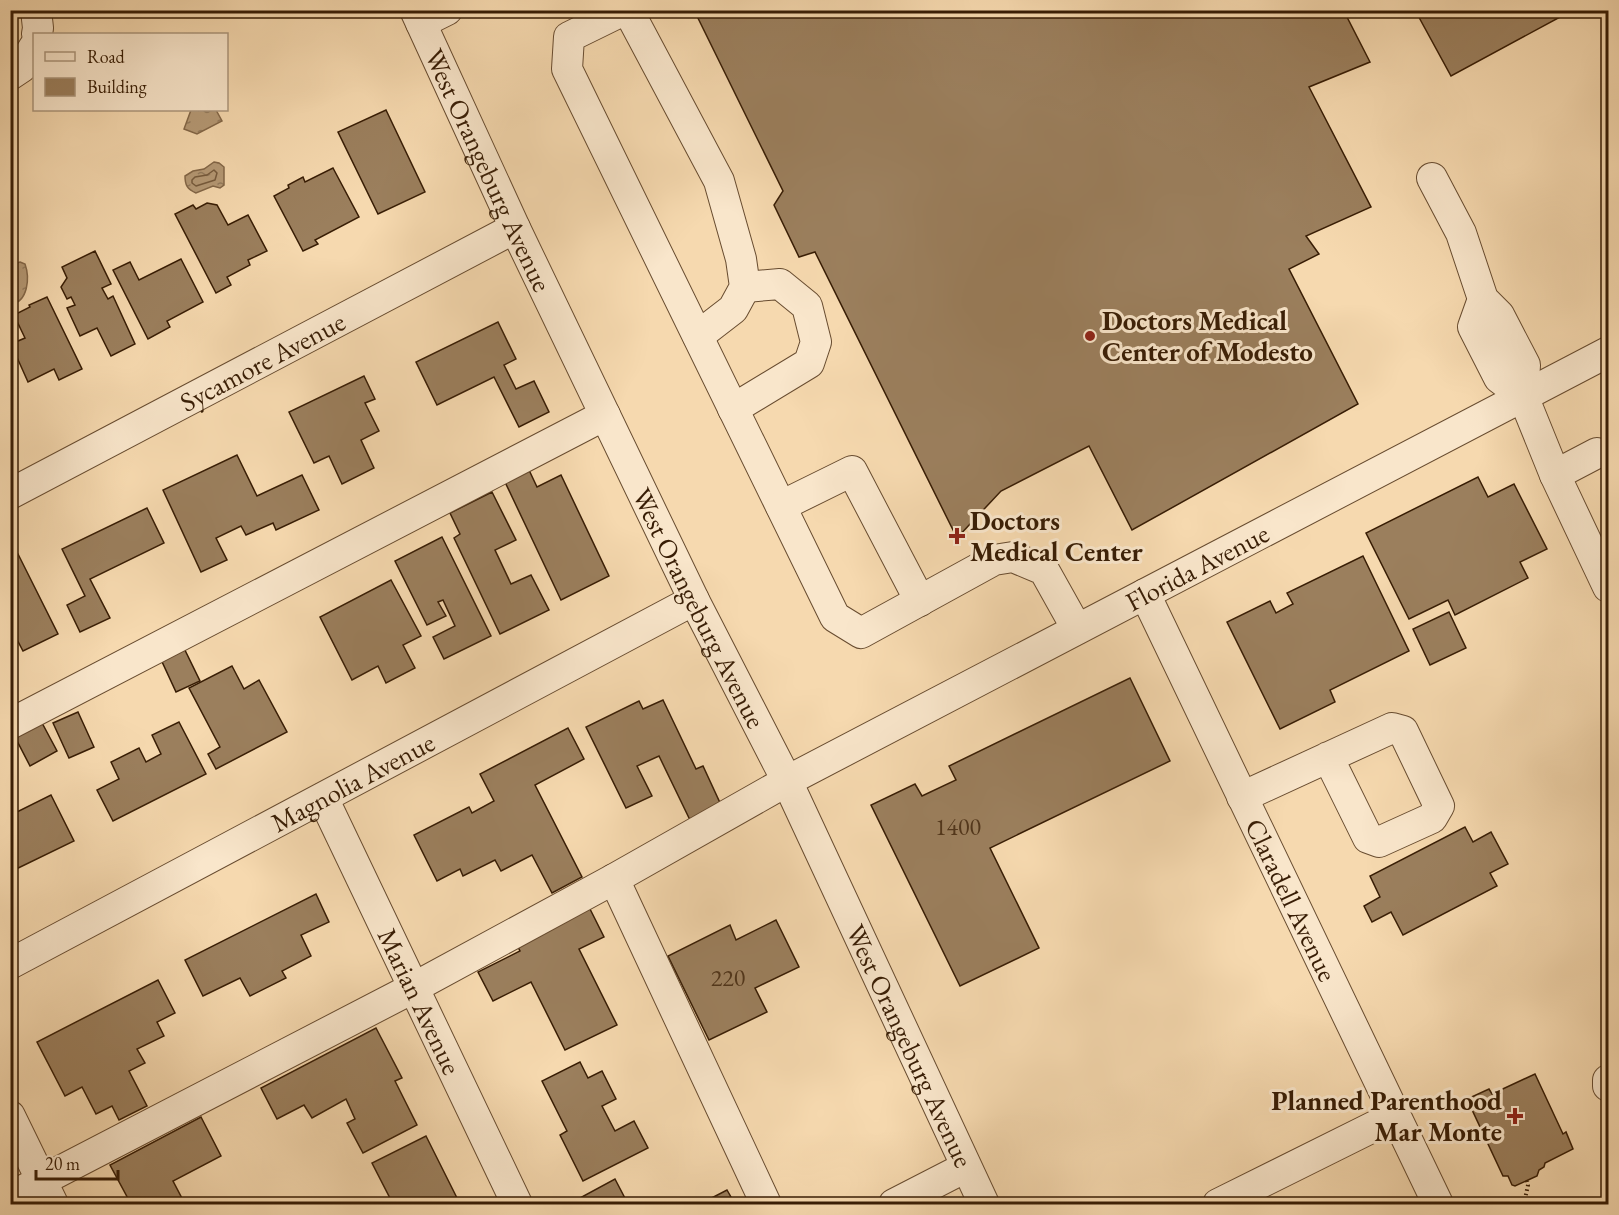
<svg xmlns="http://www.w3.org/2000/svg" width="1619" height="1215" viewBox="0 0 1619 1215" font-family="'EB Garamond',serif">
	<defs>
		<pattern id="water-ripples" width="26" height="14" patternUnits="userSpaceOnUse" patternTransform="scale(1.5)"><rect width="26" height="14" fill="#b59975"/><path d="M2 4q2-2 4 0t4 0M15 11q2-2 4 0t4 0" fill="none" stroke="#947c5e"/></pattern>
	</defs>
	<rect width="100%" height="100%" fill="#f6d9af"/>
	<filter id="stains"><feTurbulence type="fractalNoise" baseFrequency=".00333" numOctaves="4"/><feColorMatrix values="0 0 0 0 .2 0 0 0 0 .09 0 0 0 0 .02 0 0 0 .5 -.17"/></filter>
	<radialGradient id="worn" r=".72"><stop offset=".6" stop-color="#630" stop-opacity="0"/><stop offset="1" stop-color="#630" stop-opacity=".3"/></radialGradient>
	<g fill="url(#water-ripples)" stroke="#836748" stroke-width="1.5">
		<path d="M191,110H204L205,111L216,110L222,121L197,134L184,129Z"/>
		<path d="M214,162L219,163L224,167V185L220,188L213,186L196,193C187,189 185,185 185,176L193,171L204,169Z"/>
		<path d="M20,262L25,264C30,278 28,302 11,304V267L14,264Z"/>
	</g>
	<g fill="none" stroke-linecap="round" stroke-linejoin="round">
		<path stroke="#765b3d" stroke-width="1.5" d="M214,170L217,173L215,180L196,186L192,183V180L195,177L207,175Z"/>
	</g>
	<g fill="#9b7f5d" stroke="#381d05" stroke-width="1.5">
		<path d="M694,10H1361L1347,17L1370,62L1309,87L1371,207L1306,236L1319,254L1289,269L1358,404L1132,530L1089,446L1001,491L957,538L815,252L799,257L774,205L783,191Z"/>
		<path d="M1415,10H1573L1451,76Z"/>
		<path d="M386,110L425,192L378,214L338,132Z"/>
		<path d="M333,168L359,217L315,240L318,244L303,251L274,196L289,188L288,185L303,177L305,182Z"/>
		<path d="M207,203L217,205L228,225L248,215L267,251L248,260L250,265L227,277L231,285L216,293L175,214L193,205L196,209Z"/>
		<path d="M95,251L111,284L102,288L108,299L113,296L135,344L111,356L97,328L80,336L67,308L75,305L71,297L67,299L61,287L67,278L62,267Z"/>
		<path d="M181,259L203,302L167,321L170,327L148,339L113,270L130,262L139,280Z"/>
		<path d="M47,297L82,369L59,380L54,369L28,382L11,344L25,338L14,315L30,307L29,305Z"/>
		<path d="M498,322L516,359L504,365L516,389L534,381L549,412L519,427L494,377L437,405L416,362Z"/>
		<path d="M364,376L375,399L365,403L379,431L361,440L374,468L342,484L329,456L314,463L289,412Z"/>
		<path d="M237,455L257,496L302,475L319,510L276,530L273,523L246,535L241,526L216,538L227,560L201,572L163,490Z"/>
		<path d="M529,470L537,487L561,475L609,576L561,600L505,482Z"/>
		<path d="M1478,477L1488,497L1514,484L1547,549L1520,562L1528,578L1455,615L1448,600L1409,619L1366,533Z"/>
		<path d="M492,492L516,540L495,550L511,584L531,575L549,610L500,634L454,538L460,534L450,513Z"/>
		<path d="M147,508L164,543L90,579L110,618L80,632L67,605L85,596L62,549Z"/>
		<path d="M442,537L491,636L444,659L433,637L455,626L443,600L438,602L446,616L427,625L395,561Z"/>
		<path d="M18,554L58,634L23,651L13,632L10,633V558Z"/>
		<path d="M1363,556L1409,651L1330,690L1335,702L1280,729L1227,622L1270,601L1276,613L1293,604L1287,593Z"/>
		<path d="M391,580L421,636L403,645L415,668L386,683L378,666L352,680L320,617Z"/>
		<path d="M1449,612L1466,648L1430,665L1413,629Z"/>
		<path d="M181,642L200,681L176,692L158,653Z"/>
		<path d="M232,666L244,689L259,680L287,732L216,769L208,754L220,747L189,688Z"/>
		<path d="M1130,678L1170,761L990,848L1039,948L960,986L871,805L915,784L922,796L956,780L949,766Z"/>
		<path d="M663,700L696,769L703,766L721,805L690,820L659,756L637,766L652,796L626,808L586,727L639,701L643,709Z"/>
		<path d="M78,712L94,747L69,758L53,723Z"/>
		<path d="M41,721L57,751L30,766L14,735Z"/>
		<path d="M179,722L206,774L113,821L97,790L119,779L111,762L139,748L146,762L161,754L152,735Z"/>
		<path d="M568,728L584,759L535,785L582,877L552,893L532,855L501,871L495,860L463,876L460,869L437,881L414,835L469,807L472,813L494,801L480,774Z"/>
		<path d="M51,795L74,841L10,872V803L15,813Z"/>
		<path d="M1465,827L1473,842L1491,832L1508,864L1490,873L1497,886L1403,935L1391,912L1372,922L1364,906L1380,897L1370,876Z"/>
		<path d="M316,894L329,922L301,935L311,956L282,971L286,978L250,996L240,978L203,996L185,960Z"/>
		<path d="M589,907L604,937L579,949L617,1025L565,1050L531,982L493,1001L478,972L520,951L516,943Z"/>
		<path d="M776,920L799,967L755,988L767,1012L709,1040L668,956L730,925L736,940Z"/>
		<path d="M158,980L175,1013L157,1022L164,1036L137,1049L145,1063L129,1071L147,1106L119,1120L112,1106L96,1114L82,1087L65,1096L37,1042Z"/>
		<path d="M376,1028L402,1078L395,1081L417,1125L363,1153L347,1123L355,1119L346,1099L312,1118L304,1105L277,1119L261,1088Z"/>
		<path d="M580,1062L588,1078L602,1071L616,1099L602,1106L615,1131L634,1121L648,1148L583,1181L560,1135L567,1131L542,1081Z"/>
		<path d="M1535,1074L1563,1134L1566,1132L1573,1149L1545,1163L1544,1167L1539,1170L1537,1176L1515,1186L1512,1185L1508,1176H1503L1467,1099L1489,1089L1492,1094Z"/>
		<path d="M201,1117L221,1156L173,1181L185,1204H131L110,1165Z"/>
		<path d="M426,1136L460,1204H393L372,1163Z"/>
		<path d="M615,1179L628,1204H581L578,1199Z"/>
		<path d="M727,1190L735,1204H700Z"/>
	</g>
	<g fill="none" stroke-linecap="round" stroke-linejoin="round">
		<defs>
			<g id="minor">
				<path d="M36,10L38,28L37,34"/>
				<path id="s1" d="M415,10L515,228L694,600L787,781L984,1204"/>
				<path d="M624,10L569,37L567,69L835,617L861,633L994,560L1013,557L1044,570L1077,629"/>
				<path d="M628,10L719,181L741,259L745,287L733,309L698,336"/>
				<path d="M421,23L447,10"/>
				<path d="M10,75L22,67L34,47"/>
				<path d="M1432,178L1461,233L1483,299L1499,315L1525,365L1523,396L1555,475L1608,587"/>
				<path d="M1483,299L1473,327L1499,378L1523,396"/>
				<path d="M733,409L809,363L816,342L807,306L780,284L745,287"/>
				<path d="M1555,475L1597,453"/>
				<path id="s2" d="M10,494L515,228"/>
				<path d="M781,506L852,471L920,601"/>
				<path id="s3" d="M1145,594L1438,1204"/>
				<path d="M10,724L605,415"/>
				<path d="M1242,797L1392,728L1403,731L1439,806L1432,818L1379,842L1368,838L1328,757"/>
				<path id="s4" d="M323,798L517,1204"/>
				<path d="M614,879L766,1204"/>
				<path id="s5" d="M10,964L694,600"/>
				<path d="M1608,1080V1086"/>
				<path d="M10,1116L53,1204"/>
				<path id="s6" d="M10,1197L413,988L614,879L787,781L1608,352"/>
				<path d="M894,1204L966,1167"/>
				<path d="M1218,1204L1395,1116"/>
			</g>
		</defs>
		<use href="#minor" stroke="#684c30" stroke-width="32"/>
		<path stroke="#381d05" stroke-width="4" stroke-dasharray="1.5 3" stroke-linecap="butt" d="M1524,1204L1528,1185L1527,1181"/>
		<use href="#minor" stroke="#f9e6cb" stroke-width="30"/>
	</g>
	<g fill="#8f2418" stroke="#f9e6cb" stroke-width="2">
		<circle cx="1090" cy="336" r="6"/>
		<path d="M954 527h6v6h6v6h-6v6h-6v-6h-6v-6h6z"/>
		<path d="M1512 1107h6v6h6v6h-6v6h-6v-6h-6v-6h6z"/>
	</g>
	<g text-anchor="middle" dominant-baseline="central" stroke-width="6" stroke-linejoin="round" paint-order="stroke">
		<g font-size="24" fill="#51361b">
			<text x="958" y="826">1400</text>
			<text x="728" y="977">220</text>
		</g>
		<g font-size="27" fill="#381d05" stroke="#f9e6cb">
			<text stroke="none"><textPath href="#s1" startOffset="176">West Orangeburg Avenue</textPath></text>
			<text stroke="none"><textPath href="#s2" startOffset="285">Sycamore Avenue</textPath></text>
			<text stroke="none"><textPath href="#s6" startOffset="1344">Florida Avenue</textPath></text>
			<text stroke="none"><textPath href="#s1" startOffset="662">West Orangeburg Avenue</textPath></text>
			<text stroke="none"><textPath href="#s5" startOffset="388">Magnolia Avenue</textPath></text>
			<text stroke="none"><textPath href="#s3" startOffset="339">Claradell Avenue</textPath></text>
			<text stroke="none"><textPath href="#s4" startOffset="225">Marian Avenue</textPath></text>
			<text stroke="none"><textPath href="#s1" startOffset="1148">West Orangeburg Avenue</textPath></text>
		</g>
		<g font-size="27" font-weight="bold" fill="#381d05" stroke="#f9e6cb" text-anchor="start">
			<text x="1102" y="320">Doctors Medical<tspan x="1102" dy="31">Center of Modesto</tspan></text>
			<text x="970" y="520">Doctors<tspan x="970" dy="31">Medical Center</tspan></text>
			<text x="1502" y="1100" text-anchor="end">Planned Parenthood<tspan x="1502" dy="31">Mar Monte</tspan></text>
		</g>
	</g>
	<rect width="1619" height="1215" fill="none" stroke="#f6d9af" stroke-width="36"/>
	<rect x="12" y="12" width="1595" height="1191" fill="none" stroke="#381d05" stroke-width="3"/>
	<rect x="18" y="18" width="1583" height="1179" fill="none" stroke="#381d05" stroke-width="1.5"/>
	<rect x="33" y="33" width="195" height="78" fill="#f9e6cb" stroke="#ac967c" stroke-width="1.5"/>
	<rect x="45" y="52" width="30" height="9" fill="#f9e6cb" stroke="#ac967c" stroke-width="1.5"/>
	<text x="87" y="63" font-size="18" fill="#381d05">Road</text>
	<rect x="45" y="78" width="30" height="18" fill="#9b7f5d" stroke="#ac967c" stroke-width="1.5"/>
	<text x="87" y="93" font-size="18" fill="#381d05">Building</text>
	<path d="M36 1170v9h82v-9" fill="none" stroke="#381d05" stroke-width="3"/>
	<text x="45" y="1170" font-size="18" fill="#381d05" stroke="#f9e6cb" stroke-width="4.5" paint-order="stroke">20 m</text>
	<rect width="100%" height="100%" filter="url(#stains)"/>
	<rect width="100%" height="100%" fill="url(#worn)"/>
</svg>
